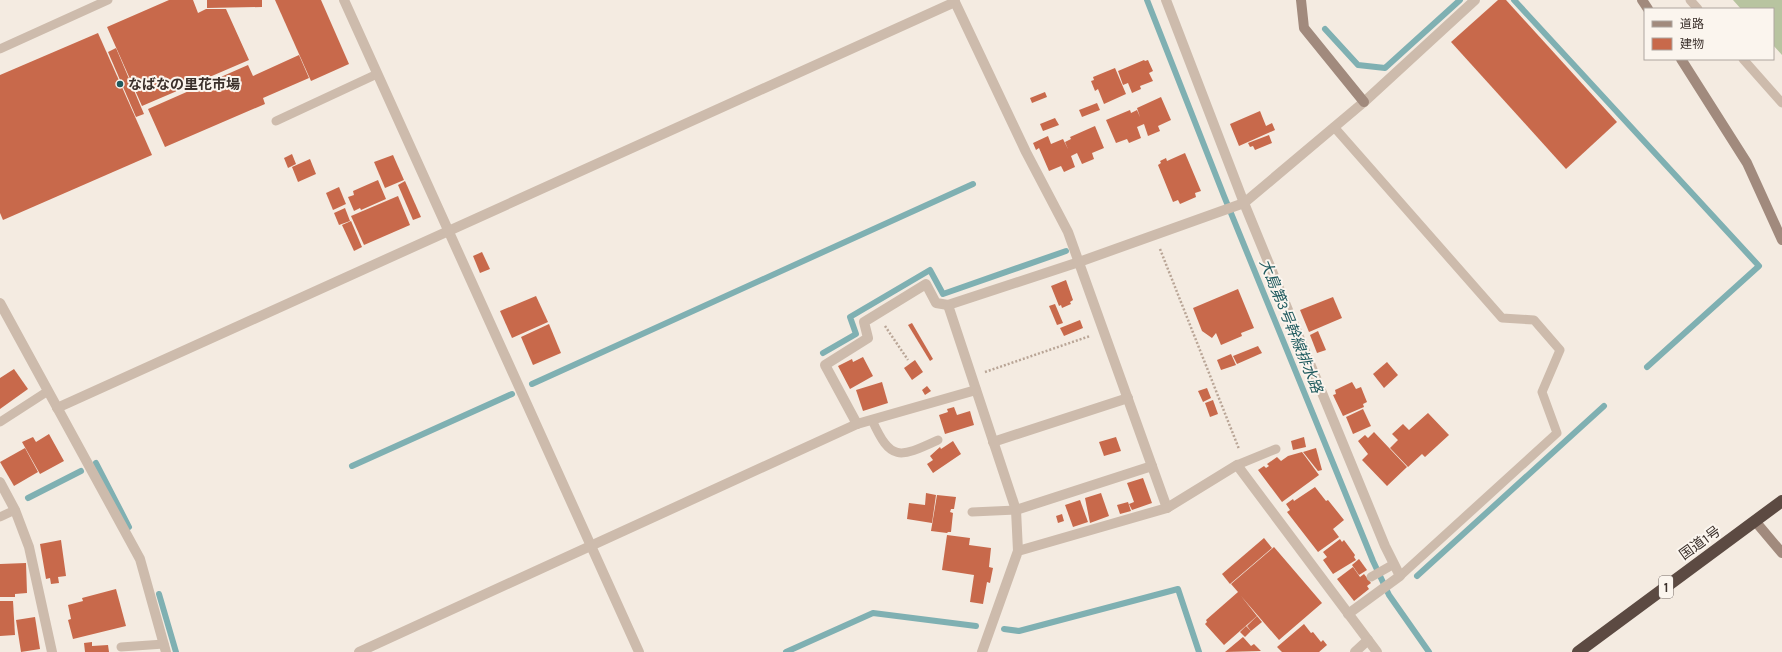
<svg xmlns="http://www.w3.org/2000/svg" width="1782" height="652" viewBox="0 0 1782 652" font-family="Karla,'Noto Sans JP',sans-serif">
	<rect width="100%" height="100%" fill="#f4ebe1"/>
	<path fill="#b8c4a0" d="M1733,0H1782V55L1773,45V9H1741Z"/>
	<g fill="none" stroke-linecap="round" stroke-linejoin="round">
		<g stroke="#7fb0b2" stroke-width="6">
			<path d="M1147,0L1224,196L1373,561L1389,595L1429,652"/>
			<path d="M1514,0L1759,266L1647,367"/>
			<path d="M1325,29L1358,65L1385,68L1460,0"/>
			<path d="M823,353L856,334L850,317L930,270L943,294L1066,251"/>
			<path d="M532,384L973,184"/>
			<path d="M96,463L129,527"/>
			<path d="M352,466L512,394"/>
			<path d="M28,498L81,471"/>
			<path d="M1417,576L1604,406"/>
			<path d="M159,594L176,652"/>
			<path d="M1004,629L1019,631L1178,589L1199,652"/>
			<path d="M786,652L873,613L976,626"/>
		</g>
	</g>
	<g fill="#c8694b">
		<path d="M169,0H193L198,13L206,9H226L249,60L142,106L107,27Z"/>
		<path d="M207,0H262V7L207,8Z"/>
		<path d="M275,0H321L349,64L311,81Z"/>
		<path d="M1498,0H1506L1617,122L1566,169L1451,42Z"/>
		<path d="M98,33L152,155L3,220L0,213V75Z"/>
		<path d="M116,48L144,114L136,117L108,52Z"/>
		<path d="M299,55L309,78L263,98L265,104L165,147L148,109L248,65L253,76Z"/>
		<path d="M1144,60L1145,61L1148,60L1153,71L1149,73L1153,81L1140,86L1141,89L1132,93L1128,83L1123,85L1118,71Z"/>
		<path d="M1115,68L1126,94L1104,104L1098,89L1095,91L1091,81L1094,80L1093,77Z"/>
		<path d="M1045,92L1047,97L1032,103L1030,98Z"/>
		<path d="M1161,97L1171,120L1158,126L1160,131L1148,136L1144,124L1137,127L1141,138L1129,143L1127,139L1116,143L1106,120L1130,110L1131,113L1137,110L1140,117L1137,108Z"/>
		<path d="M1097,103L1100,110L1082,117L1079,110Z"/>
		<path d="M1260,111L1266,126L1272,123L1275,130L1239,146L1230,124Z"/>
		<path d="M1055,118L1059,125L1043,131L1040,124Z"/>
		<path d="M1095,126L1104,148L1092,153L1094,159L1082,164L1077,153L1071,156L1075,167L1064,172L1061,166L1049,171L1039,148L1036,150L1033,143L1048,136L1051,144L1063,139L1068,149L1065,142L1071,139L1070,137Z"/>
		<path d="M1269,135L1272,143L1255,150L1253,146L1250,147L1248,143Z"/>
		<path d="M1185,153L1201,191L1195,193L1196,197L1180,204L1178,200L1173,202L1158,165L1161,163L1160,161L1166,158L1167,161Z"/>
		<path d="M292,154L296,164L288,168L284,158Z"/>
		<path d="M393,155L404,180L385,188L374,162Z"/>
		<path d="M310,159L316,174L298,182L292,167Z"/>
		<path d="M378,180L386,199L361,210L360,208L354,211L348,197L354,195L353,191Z"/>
		<path d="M405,181L421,217L413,220L398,185Z"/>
		<path d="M339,187L346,204L333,210L326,193Z"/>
		<path d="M398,196L410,225L364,245L351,216Z"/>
		<path d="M345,208L350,221L339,225L334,213Z"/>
		<path d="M351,221L362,247L354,251L342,225Z"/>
		<path d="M482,252L490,269L480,273L473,256Z"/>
		<path d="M1066,280L1073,300L1070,302L1071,304L1062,308L1061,305L1059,306L1051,286Z"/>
		<path d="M1238,289L1254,328L1241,333L1242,336L1221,345L1216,333L1212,338L1202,331L1193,308Z"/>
		<path d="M536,296L548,322L512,338L500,311Z"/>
		<path d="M1333,297L1342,318L1309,332L1300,310Z"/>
		<path d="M1055,304L1063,323L1057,325L1049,306Z"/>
		<path d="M1080,320L1083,328L1064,336L1060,328Z"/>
		<path d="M912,323L933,359L930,361L908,325Z"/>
		<path d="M549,324L561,353L533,365L521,337Z"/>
		<path d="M1318,331L1326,350L1317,353L1310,335Z"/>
		<path d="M1258,346L1262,353L1237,364L1233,356Z"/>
		<path d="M1231,354L1236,365L1221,370L1217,360Z"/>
		<path d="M863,357L873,376L850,389L838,366L852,359L853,362Z"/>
		<path d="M915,360L923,372L912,380L904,368Z"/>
		<path d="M1387,362L1398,375L1384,388L1373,374Z"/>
		<path d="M14,369L28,389L0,409V378Z"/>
		<path d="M882,382L888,403L863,411L856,390Z"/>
		<path d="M1352,382L1356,389L1361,387L1367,402L1363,404L1364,407L1343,416L1333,395L1336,394L1335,390Z"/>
		<path d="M927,386L931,391L925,395L922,390Z"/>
		<path d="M1207,388L1211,398L1203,402L1198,391Z"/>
		<path d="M1213,400L1218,414L1210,417L1205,403Z"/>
		<path d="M954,407L957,415L970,411L974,425L945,434L939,415L948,412L947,409Z"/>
		<path d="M1363,409L1371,426L1353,434L1346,417Z"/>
		<path d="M1428,413L1449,435L1425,457L1422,454L1408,467L1390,448L1398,440L1392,434L1403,424L1409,430Z"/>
		<path d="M1374,432L1407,467L1387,486L1362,460L1368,454L1358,441L1365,435L1368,438Z"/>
		<path d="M49,434L64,461L40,474L22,442L33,437L36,442Z"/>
		<path d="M1116,437L1121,451L1104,456L1099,442Z"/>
		<path d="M1304,437L1306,447L1293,450L1291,441Z"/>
		<path d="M953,441L961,454L933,473L927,464L933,460L930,456L940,447L941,449Z"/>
		<path d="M25,448L38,472L14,486L0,462Z"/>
		<path d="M1316,448L1322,470L1318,471L1303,452Z"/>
		<path d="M1302,452L1319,475L1282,502L1258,470L1264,466L1266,468L1269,466L1267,464L1277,457L1281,461L1288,456Z"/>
		<path d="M1143,478L1152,503L1132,510L1129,504L1134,502L1127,483Z"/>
		<path d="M1315,487L1326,501L1328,500L1344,520L1333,529L1339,537L1318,552L1287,512L1290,510L1286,504L1293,499L1294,501Z"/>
		<path d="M926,493L936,495L932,523L907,519L909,503L925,505Z"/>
		<path d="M1101,493L1109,516L1090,523L1085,498Z"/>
		<path d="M937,495L956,497L954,509H951L950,512L953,513L951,532H948L947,533L931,531Z"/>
		<path d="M1080,500L1088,522L1073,527L1065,505Z"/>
		<path d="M1128,502L1131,511L1120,514L1117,505Z"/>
		<path d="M1062,514L1064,521L1058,523L1056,516Z"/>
		<path d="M947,535L970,538L969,545L991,548L989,567L993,568L990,583L987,582L983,604L970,602L974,575L942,570Z"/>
		<path d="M1264,538L1272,548L1230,584L1222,574Z"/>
		<path d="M1340,539L1342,542L1344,540L1355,555L1354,557L1356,560L1333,574L1323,560L1327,557L1323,552Z"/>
		<path d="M61,540L66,576L58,577L59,583L51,584L50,578L46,579L40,544Z"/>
		<path d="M1274,547L1322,603L1279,640L1241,596L1257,616L1224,645L1205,624L1207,622L1206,620L1238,592L1231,584Z"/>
		<path d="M1359,559L1367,570L1359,575L1352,565Z"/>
		<path d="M26,563L27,593L15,594V597H0V564Z"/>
		<path d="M1353,567L1360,577L1364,574L1371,583L1367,586L1369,589L1354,601L1337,579Z"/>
		<path d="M116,589L126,626L73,639L68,620L71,619L68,605L83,601L82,598Z"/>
		<path d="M0,601H13L15,635L0,636Z"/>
		<path d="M1257,616L1262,622L1251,631L1247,626Z"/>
		<path d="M35,617L40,649L21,652L16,620Z"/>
		<path d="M1304,624L1311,633L1313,632L1321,642L1323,640L1327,645L1319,652H1282L1277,647Z"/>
		<path d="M1246,626L1251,631L1245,637L1240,632Z"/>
		<path d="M1243,637L1251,646L1254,644L1261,651L1225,652Z"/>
		<path d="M92,642V646L108,645L109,652H85L84,643Z"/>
	</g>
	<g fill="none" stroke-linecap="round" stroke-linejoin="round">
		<g stroke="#b9a596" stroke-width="2.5" stroke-dasharray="2 2" stroke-linecap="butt">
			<path d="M1160,249L1239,449"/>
			<path d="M885,326L908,360"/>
			<path d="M985,372L1090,336"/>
		</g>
		<g stroke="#cdbbac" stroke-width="9">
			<path d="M1690,0L1698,9"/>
			<path d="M0,49L108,0"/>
			<path d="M1743,59L1782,103"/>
			<path d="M276,121L377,74"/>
			<path d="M1334,127L1502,318L1534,320L1560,350L1542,392L1557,433L1400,576"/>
			<path d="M872,420C891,462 899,458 938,440"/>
			<path d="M0,422L48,391"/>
			<path d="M1237,465L1276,449"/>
			<path d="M972,512L1016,510"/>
			<path d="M0,517L15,510"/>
			<path d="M1371,577L1394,564"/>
			<path d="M121,647L164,644"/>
		</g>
		<g stroke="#cdbbac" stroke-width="10">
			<path d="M344,0L639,652"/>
			<path d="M954,0L1026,152L1068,232L1167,508L1018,551L982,652"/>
			<path d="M1166,0L1244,203L1385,546L1400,576L1348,614"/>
			<path d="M0,303L140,559L166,652"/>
			<path d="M57,408L955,2"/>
			<path d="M857,424L825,365L868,338L864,322L926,284L936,303L948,305"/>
			<path d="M993,442L1128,398"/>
			<path d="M0,482L15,510L29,547L52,652"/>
			<path d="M1167,508L1237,465L1377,652"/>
			<path d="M1016,510L1152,466"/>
			<path d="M1018,551L1016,510L948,305L1079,262L1244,203L1364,102L1475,0"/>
			<path d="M359,652L857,424L976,390"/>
			<path d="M1355,652L1368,640"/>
		</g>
		<g stroke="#a18a7d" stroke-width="10">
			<path d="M1301,0L1304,28L1364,102"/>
			<path d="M1642,0L1648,9"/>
			<path d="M1681,59L1747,163L1782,240"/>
			<path d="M1755,521L1782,553"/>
		</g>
		<path stroke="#5c4a42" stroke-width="12" d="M1578,652L1782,501"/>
	</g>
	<circle fill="#1f5a5e" stroke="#fbf5ee" stroke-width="1.5" cx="120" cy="84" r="4"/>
	<g text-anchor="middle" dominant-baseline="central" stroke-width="4" stroke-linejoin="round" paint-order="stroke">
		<rect fill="#fbf5ee" stroke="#756b66" stroke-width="1" x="1659" y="576" width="14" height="22" rx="3"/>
		<g font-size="13" font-weight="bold" fill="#3b302b">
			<text x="1666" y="587">1</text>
		</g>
		<g font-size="14" font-weight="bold" fill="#3b302b" stroke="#fbf5ee" text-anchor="start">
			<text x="128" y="84">なばなの里花市場</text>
		</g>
		<g font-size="14" fill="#3b302b" stroke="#fbf5ee">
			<text transform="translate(1700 543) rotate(-36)">国道1号</text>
		</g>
		<g font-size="15" font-style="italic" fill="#1f5a5e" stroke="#fbf5ee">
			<text transform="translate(1291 326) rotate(68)">大島第3号幹線排水路</text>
		</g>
	</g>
	<rect x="1644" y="8" width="130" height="52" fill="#fbf5ee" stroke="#aea6a0"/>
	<rect x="1652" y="21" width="20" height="6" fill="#a18a7d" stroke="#aea6a0"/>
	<text x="1680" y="28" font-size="12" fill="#3b302b">道路</text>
	<rect x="1652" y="38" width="20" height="12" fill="#c8694b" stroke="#aea6a0"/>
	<text x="1680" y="48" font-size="12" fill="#3b302b">建物</text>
</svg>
